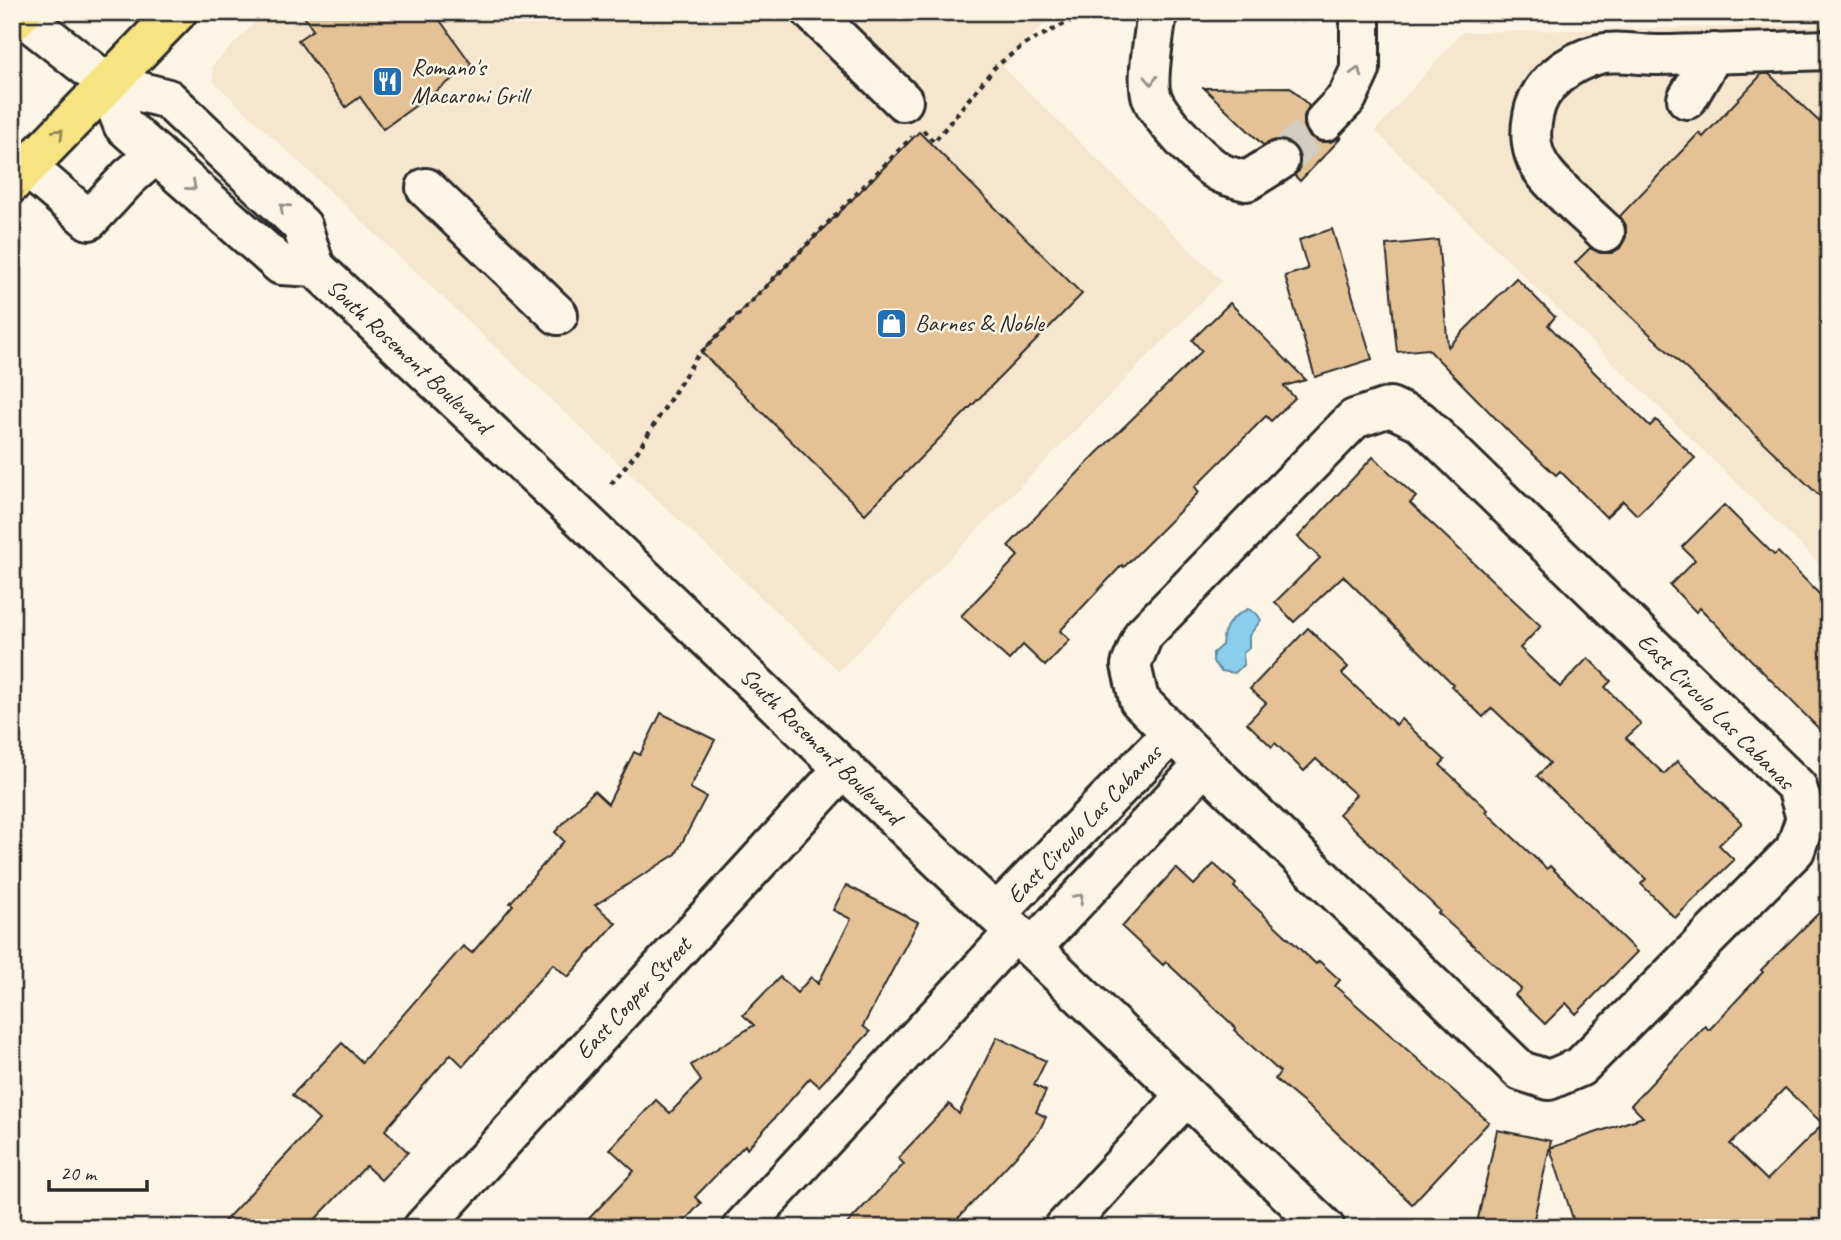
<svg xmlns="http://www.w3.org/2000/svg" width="1841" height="1240" viewBox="0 0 1841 1240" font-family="Caveat,sans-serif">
	<rect width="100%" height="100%" fill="#fcf5e5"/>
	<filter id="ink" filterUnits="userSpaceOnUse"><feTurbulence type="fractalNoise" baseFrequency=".0143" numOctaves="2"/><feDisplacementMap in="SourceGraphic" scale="14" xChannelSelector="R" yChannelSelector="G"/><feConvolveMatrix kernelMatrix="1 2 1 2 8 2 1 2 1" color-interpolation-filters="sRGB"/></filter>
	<g filter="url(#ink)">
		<g fill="#f5e6cd">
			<path d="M265,12H1055L1003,67L1222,281L839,671L214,82L212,66Z"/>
			<path d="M1829,25V573L1375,131L1462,32Z"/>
		</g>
		<path fill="#8acdec" stroke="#648c9f" stroke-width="2" d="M1248,609L1257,614L1261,620L1249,636V648L1243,653L1244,664L1235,673L1221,671L1213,662V653L1222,645C1223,626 1231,617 1248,609Z"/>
		<g fill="#e5c296" stroke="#2b2b2b" stroke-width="2" fill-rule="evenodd">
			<path d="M301,12H434L472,65L383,129L360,97L346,107L298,40L313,30Z"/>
			<path d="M1762,74H1769L1829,131V505L1575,263L1590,248L1600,253H1612L1620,248L1626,237V225L1620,216L1699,133L1703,137Z"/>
			<path d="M1290,87L1309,106L1304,116V126L1309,136L1320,142H1330L1342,137L1300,181L1294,175L1299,171L1301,161L1297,149L1290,142L1279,139L1263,145L1204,88Z"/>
			<path d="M919,132L1082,294L865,514L701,352Z"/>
			<path d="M1332,229L1372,359L1315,377L1285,276L1308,269L1299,240Z"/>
			<path d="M1438,240L1448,347L1516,278L1555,317L1548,325L1595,373L1650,426L1656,420L1695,458L1637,515L1623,501L1606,517L1560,471L1556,475L1511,434L1428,349L1397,352L1386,245Z"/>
			<path d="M1230,303L1306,380L1284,386L1295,398L1271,421L1266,416L1195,487L1199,492L1124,567L1122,565L1060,631L1070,640L1045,666L1023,645L1009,660L961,616L1018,556L1008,546L1096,454L1202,351L1192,340Z"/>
			<path d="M1373,457L1416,497L1410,503L1541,626L1520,648L1560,687L1588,658L1611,681L1605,687L1641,724L1626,738L1664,774L1677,761L1742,823L1719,845L1734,860L1675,918L1641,884L1646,879L1537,776L1550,763L1492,708L1483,717L1451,686L1453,684L1343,576L1294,622L1275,602L1320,558L1298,537Z"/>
			<path d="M1724,505L1774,555L1778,552L1829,604V739L1700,608L1696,612L1670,585L1695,560L1682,547Z"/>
			<path d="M1308,628L1348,667L1342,674L1396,725L1401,719L1445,760L1440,765L1488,810L1486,812L1547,869L1550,866L1637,952L1576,1014L1566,1003L1545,1024L1515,995L1521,989L1438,913L1440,911L1339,814L1356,795L1316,759L1304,771L1275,743L1272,747L1247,723L1266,703L1250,689Z"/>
			<path d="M661,713L715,740L690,788L706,797L676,854L595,905L616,923L568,977L553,964L463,1066L451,1054L385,1130L408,1152L381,1180L366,1166L307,1228H218L319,1120L292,1095L342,1043L362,1062L463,946L472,953L513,905L510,903L564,841L555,832L594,791L608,804L634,752L640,755Z"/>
			<path d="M1214,864L1236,884L1234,887L1316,964L1319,961L1340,980L1335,986L1489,1122L1412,1204L1316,1113L1275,1079L1280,1072L1234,1030L1236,1028L1166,962L1163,965L1122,927L1176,868L1194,885Z"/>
			<path d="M846,885L918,922L863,1026L870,1032L819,1086L810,1078L747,1149L745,1145L695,1197L701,1203L678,1228H580L634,1171L610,1149L656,1100L670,1113L701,1081L691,1065L754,1025L743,1015L780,977L797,993L811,977L818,984L851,919L833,910Z"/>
			<path d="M1829,903V1228H1576L1550,1148L1643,1117L1631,1105L1705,1026L1709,1030L1763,972L1761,970ZM1785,1088L1823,1124L1767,1180L1730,1144Z"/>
			<path d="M997,1037L1046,1061L1034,1085L1046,1091L1036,1112L1046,1117L1039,1131L949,1228H843L904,1164L898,1158L949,1104L959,1114Z"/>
			<path d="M1497,1130L1551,1141L1532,1228H1476Z"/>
		</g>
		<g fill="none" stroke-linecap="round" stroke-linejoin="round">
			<path stroke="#d2cdc0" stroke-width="38" stroke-dasharray="38 19" stroke-linecap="butt" d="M1279,161L1325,121"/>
			<defs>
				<g id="minor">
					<path d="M17,12L107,83"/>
					<path d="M812,12L903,101"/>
					<path d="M1157,12C1155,32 1145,81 1152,98C1159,117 1203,164 1221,173C1229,177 1239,179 1247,181L1279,161"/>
					<path d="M1687,99L1714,53"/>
					<path d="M1325,121L1347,98L1360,70V12"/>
					<path d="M27,167L89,220L129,177L156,154"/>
					<path d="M426,188L558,315"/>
					<path d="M1605,232C1588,215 1557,190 1544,172C1531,155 1529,137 1533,116C1538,84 1569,62 1599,54C1617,50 1639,55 1658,55C1715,54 1772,52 1829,50"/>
					<path d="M315,267L281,265L123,125L107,83L168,99L302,226L315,267L576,513L1325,1228"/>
					<path d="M1390,407L1420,421L1797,787L1806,818L1795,850L1580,1067L1549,1080L1521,1071L1172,733L1139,700L1131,665L1143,635L1354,419Z"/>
					<path d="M996,914L1172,733"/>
					<path d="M1032,948L1204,765"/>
					<path d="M423,1228L844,768"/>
					<path d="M742,1228L1015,932"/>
					<path d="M1064,1228L1186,1096"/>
				</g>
				<g id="major">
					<path d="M12,23L22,12"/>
					<path d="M12,183L177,12"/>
				</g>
			</defs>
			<use href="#minor" stroke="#2b2b2b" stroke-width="44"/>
			<use href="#major" stroke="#2b2b2b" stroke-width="44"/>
			<g stroke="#2b2b2b" stroke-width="4.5" stroke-dasharray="5 5" stroke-linecap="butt">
				<path d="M923,130L934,142L995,67L1025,44L1088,12"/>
				<path d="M611,484L637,452L696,358L912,137"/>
			</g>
			<use href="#minor" stroke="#fcf5e5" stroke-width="38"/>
			<use href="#major" stroke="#f6e381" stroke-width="38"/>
		</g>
		<defs><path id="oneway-chevron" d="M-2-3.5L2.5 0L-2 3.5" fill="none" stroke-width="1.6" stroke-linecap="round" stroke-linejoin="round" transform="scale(1.75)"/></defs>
		<g stroke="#949088">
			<use href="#oneway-chevron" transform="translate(1357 72) rotate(-74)"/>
			<use href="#oneway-chevron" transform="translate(1151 80) rotate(89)"/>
			<use href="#oneway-chevron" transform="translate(192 186) rotate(41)"/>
			<use href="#oneway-chevron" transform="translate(284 208) rotate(-137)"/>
			<use href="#oneway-chevron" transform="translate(1079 898) rotate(-47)"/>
		</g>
		<use stroke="#908756" href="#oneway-chevron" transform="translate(59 133) rotate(-46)"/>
	</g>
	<defs>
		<symbol id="restaurant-square" viewBox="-11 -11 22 22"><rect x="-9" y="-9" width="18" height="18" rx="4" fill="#1f6fb2" stroke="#fcf5e5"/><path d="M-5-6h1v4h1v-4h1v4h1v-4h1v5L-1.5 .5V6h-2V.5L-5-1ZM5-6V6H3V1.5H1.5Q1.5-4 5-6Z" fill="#fff"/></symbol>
		<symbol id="shop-square" viewBox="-11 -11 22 22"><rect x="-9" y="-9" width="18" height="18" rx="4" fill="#1f6fb2" stroke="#fcf5e5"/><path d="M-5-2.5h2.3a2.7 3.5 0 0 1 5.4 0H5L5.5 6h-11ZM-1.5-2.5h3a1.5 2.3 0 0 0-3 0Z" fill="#fff"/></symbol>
	</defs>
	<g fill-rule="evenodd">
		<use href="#restaurant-square" x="370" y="64" width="35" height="35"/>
		<use href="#shop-square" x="874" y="306" width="35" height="35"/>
	</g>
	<g text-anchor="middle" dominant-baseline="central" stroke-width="5" stroke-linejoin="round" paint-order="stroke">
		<g font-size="24" fill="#2b2b2b" stroke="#fcf5e5" text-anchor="start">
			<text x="411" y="67">Romano's<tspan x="411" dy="28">Macaroni Grill</tspan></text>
			<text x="915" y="323">Barnes &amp; Noble</text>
		</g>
		<g font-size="24" fill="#2b2b2b" stroke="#fcf5e5">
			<text transform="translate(409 356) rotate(43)">South Rosemont Boulevard</text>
			<text transform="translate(1716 711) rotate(45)">East Circulo Las Cabanas</text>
			<text transform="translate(821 746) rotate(44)">South Rosemont Boulevard</text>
			<text transform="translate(1084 824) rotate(-46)">East Circulo Las Cabanas</text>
			<text transform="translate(633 998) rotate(-47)">East Cooper Street</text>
		</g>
	</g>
	<rect width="1841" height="1240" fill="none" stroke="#fcf5e5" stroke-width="42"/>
	<rect x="21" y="21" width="1799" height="1198" fill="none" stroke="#2b2b2b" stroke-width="2.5" filter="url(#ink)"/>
	<path d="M49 1180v10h98v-10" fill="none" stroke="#2b2b2b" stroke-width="3.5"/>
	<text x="60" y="1180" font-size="21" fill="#2b2b2b" stroke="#fcf5e5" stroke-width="5" paint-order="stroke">20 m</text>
</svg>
